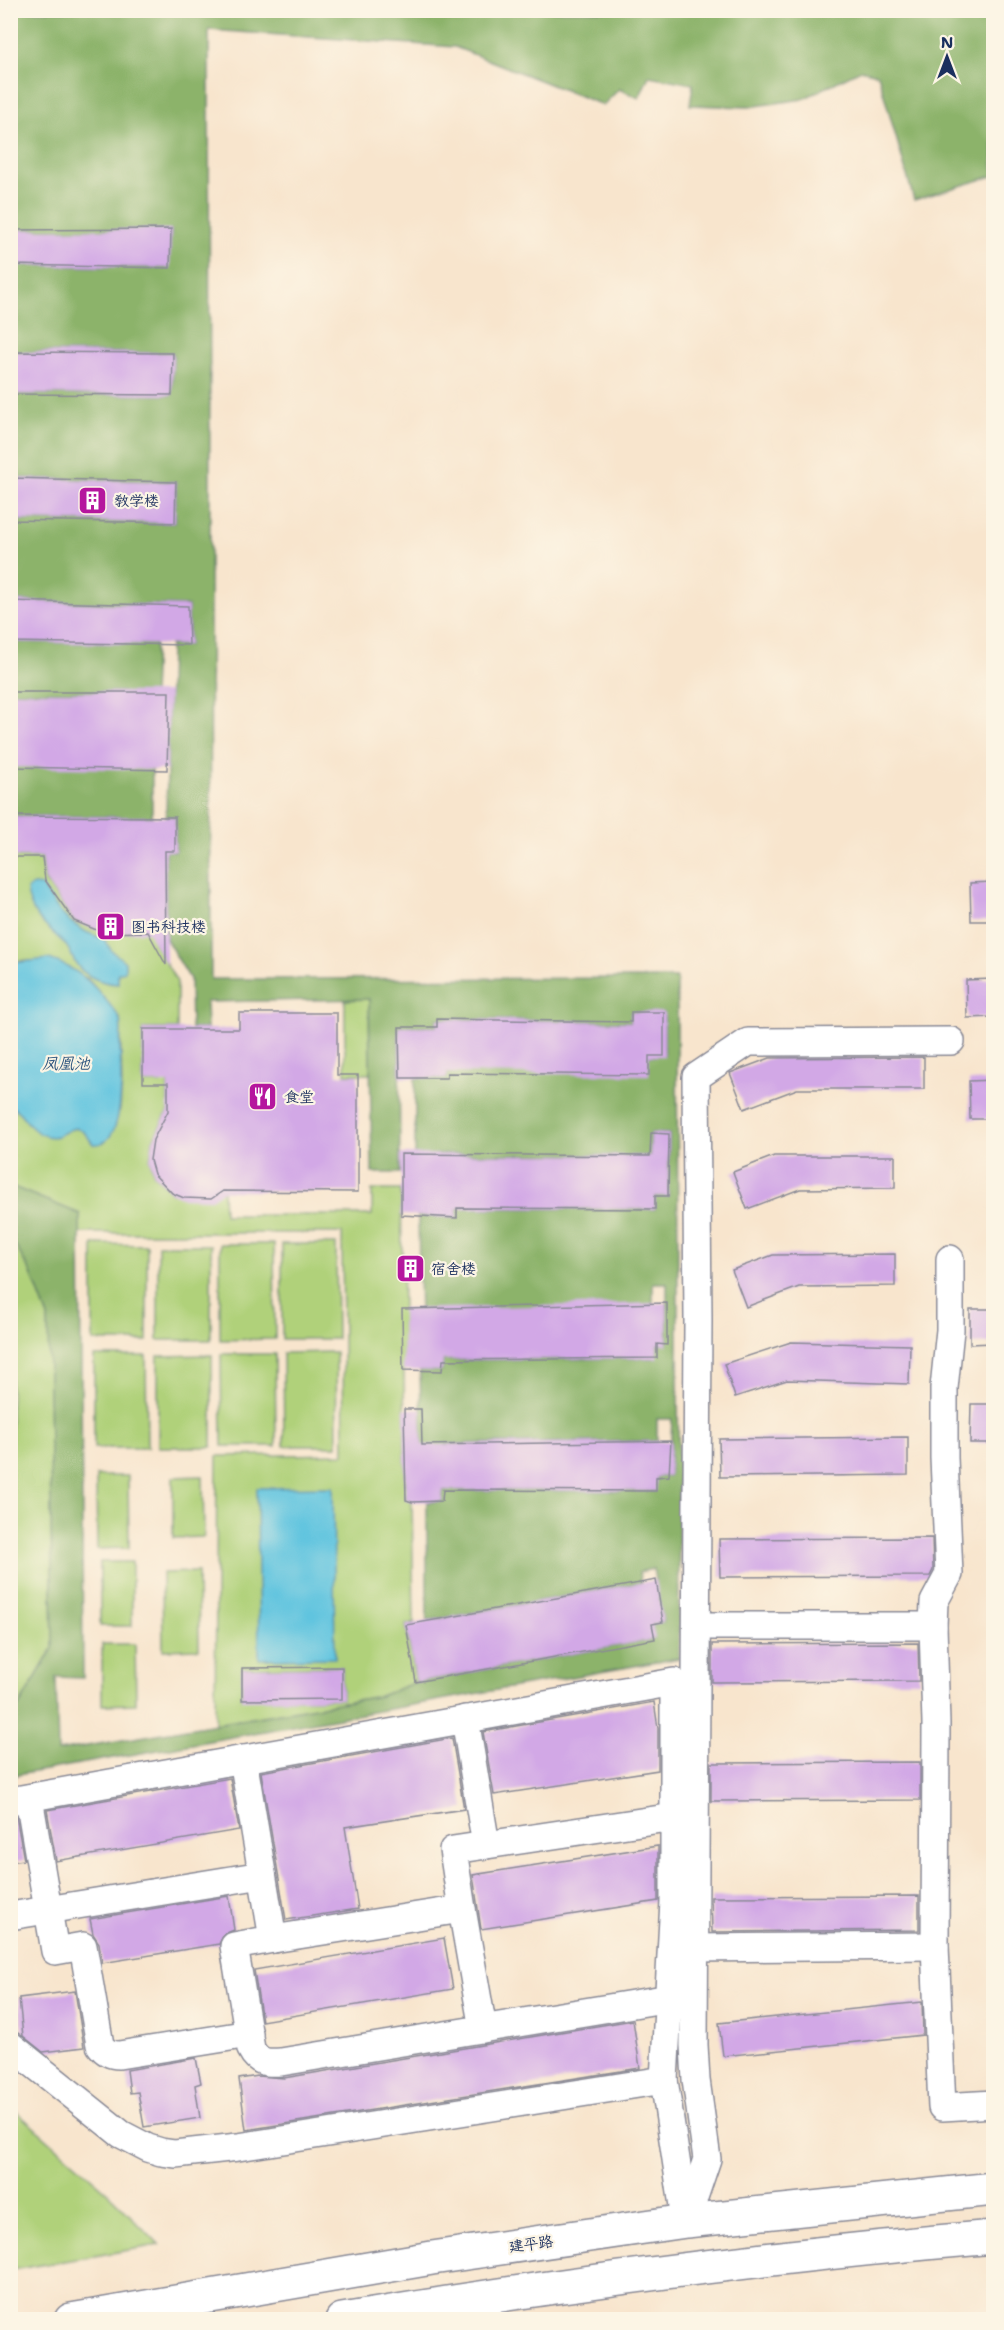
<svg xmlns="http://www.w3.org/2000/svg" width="1004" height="2330" viewBox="0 0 1004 2330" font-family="'Shantell Sans','LXGW WenKai TC',sans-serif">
	<rect width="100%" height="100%" fill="#fcf5e5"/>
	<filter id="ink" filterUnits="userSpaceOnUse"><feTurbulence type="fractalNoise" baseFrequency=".0167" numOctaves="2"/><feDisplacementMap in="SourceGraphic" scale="12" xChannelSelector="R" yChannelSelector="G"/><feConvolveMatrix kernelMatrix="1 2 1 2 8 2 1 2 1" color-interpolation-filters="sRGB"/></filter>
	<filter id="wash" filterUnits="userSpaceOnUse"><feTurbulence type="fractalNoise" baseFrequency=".008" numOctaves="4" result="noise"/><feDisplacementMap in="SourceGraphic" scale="24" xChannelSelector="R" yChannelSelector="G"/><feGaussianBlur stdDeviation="1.35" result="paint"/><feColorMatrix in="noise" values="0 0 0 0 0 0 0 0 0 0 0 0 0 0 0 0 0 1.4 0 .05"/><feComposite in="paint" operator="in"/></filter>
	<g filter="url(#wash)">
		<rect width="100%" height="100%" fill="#f8e5cd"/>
		<g fill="#b0d17a" stroke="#66806c" stroke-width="1.5" fill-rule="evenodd">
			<path d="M153,851L154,942L177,982V1029H143V1083H168V1111L153,1140L150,1160L154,1174L172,1193L223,1191L224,1215H372V1190H401L406,1500L412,1501L414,1623L406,1625L416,1682L380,1696L215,1724L217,1456L344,1454L342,1233H80V1214L11,1186L10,1106L70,1128C83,1128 86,1134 93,1144L106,1141L120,1109L122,1083L120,1018L87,978L25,960L11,963V857H42L45,881L74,921L104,933L132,932ZM342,1667V1699H242V1668Z"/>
			<path d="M369,999L370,1074H345V1000Z"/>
			<path d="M11,1238L31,1273L48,1317L53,1648L11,1720Z"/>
			<path d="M93,1244L147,1245V1341H93Z"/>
			<path d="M220,1244H274L275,1339L220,1340Z"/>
			<path d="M282,1244H336L337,1339H282Z"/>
			<rect x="158" y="1245" width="53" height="95"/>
			<path d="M336,1352L337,1446H284L283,1353Z"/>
			<path d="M221,1354H275L276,1446H222Z"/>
			<path d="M212,1355V1447H158V1356Z"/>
			<path d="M94,1356H146L147,1448H94Z"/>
			<path d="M96,1476H128L129,1548L97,1549Z"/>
			<path d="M203,1476L204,1537L173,1538V1477Z"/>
			<rect x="100" y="1562" width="32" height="64"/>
			<path d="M198,1572L199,1649L163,1650L162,1573Z"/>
			<path d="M102,1644H135L136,1704L102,1705Z"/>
			<path d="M11,2107L103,2188L159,2245L11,2270Z"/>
		</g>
		<g fill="#8cb36a" stroke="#547164" stroke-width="1.5">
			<path d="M11,11H993V176L914,200L878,74L860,70L803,99L749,107L690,105L693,84L649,76L639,98L619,89L603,105L455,47L209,30L211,979L677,978L679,1658L11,1776V1720L53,1648L48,1317L31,1273L11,1238V1186L80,1214L83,1678L56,1677L58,1751L380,1696L416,1682L654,1639L652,1624L663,1622L653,1569L639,1572L641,1583L427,1621V1502L442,1501L443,1490L655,1491L656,1477L669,1476L672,1419H657V1441L448,1444L422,1455L420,1370L442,1371L443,1360L656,1358L657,1344H667V1283H653V1304L420,1321L418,1216L457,1218V1208L655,1209V1196H668L669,1134L651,1133L650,1156L438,1154L415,1163V1078H447V1073L664,1055V1013L631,1012V1022L437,1019V1027H399L400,1173H372L369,999L206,1002L207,1029H191L190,979L166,939L165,851H175V817H166L170,645H189L188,606L10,601L11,520L175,523L176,482L11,478V394L172,395L173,353L11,352V265L169,268L171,230H11Z"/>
			<path d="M11,642L155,644L152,722L123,692H11Z"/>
			<path d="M152,738V817L11,816V767Z"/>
		</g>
		<g fill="#61c4df" stroke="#3e7a9e" stroke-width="1.5">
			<path d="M33,885L42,886L60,912L69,921L86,932L104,939L111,950L125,962V971L118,973V984C102,983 84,977 75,962C71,955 69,947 63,942C46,926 30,916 27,890Z"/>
			<path d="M49,959C77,968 92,982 110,1005C113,1010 119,1015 120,1020C122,1029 120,1039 120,1048C121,1069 127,1148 93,1144C72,1110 68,1142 46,1136C28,1131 25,1113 11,1106V963Z"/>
			<path d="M333,1487L335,1658L259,1659L257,1488Z"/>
		</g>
		<g id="blocks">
			<g fill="#d2a8e6">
				<path d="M171,229L170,268L10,265V230Z"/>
				<path d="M10,352L173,353L172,395L10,394Z"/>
				<path d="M10,478L176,482L175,523L10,520Z"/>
				<path d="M10,601L188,606L189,645L10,642Z"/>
				<path d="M10,692H169L167,770L10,767Z"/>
				<path d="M10,816L175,817V851H165L166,965L148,932L104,933L74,921L45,880L42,857H10Z"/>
				<path d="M993,882V921H971L970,883Z"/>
				<path d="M993,979V1017L967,1018L966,980Z"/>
				<path d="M631,1012H664V1056H649V1075L447,1073V1078H400L399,1027H437V1019L631,1022Z"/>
				<path d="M239,1013H337V1075H358V1192L223,1191L211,1199L184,1198L172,1193L154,1174L150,1160L153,1140L168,1111V1083H143V1029H239Z"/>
				<path d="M924,1057V1089H797L744,1109L730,1073L770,1058Z"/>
				<path d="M993,1080V1119H970L969,1081Z"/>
				<path d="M651,1133L669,1134L668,1196H655V1209L457,1208V1218L401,1215V1154L650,1156Z"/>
				<path d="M774,1156H895V1188L800,1189L747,1209L733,1172Z"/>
				<path d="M895,1254V1286L799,1287L746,1307L732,1270L773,1255Z"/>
				<path d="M667,1303V1345L657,1344V1358L443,1360L442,1371L403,1370L402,1309Z"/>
				<path d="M970,1309H993V1343L970,1344Z"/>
				<path d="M791,1342L910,1345L909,1384L787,1380L735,1397L724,1364Z"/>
				<path d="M971,1404H993V1443H970Z"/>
				<path d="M404,1409H421L422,1445L671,1441L669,1476L656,1477V1491L443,1490L442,1501L412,1502L406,1500Z"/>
				<path d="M908,1437V1475L720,1477L719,1439Z"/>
				<path d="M932,1538L933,1570L930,1576L720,1577L719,1539Z"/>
				<path d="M656,1580L663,1622L652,1624L655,1639L416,1682L406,1625Z"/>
				<path d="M918,1643L919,1681L712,1682V1644Z"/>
				<path d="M342,1667V1699L242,1700V1668Z"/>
				<path d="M654,1702L658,1728V1770L494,1795L483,1732Z"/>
				<path d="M452,1738L464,1809L345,1827L358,1909L286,1920L261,1772Z"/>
				<path d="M920,1762V1800L711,1801V1763Z"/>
				<path d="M230,1778L239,1830L56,1861L47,1810Z"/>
				<path d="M10,1816H16L24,1860L10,1862Z"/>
				<path d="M658,1846V1901L481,1929L473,1875Z"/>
				<path d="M229,1896L234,1930L224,1934L219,1944L102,1963L99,1943L93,1934L90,1919Z"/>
				<path d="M919,1896V1930L712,1932L711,1897Z"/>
				<path d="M444,1938L453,1989L262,2021L254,1970Z"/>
				<path d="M75,1991L84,2047L43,2052L23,2036L19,1998Z"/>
				<path d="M922,2002L923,2035L723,2056L719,2023Z"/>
				<path d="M633,2020L640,2068L246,2130L239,2079L258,2076L284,2078Z"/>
				<path d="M196,2058L201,2083L195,2085L200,2118L144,2127L138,2092L130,2093L127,2070Z"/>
			</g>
		</g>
	</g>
	<g filter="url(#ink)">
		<use href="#blocks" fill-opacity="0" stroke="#8a8a96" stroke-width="1.5"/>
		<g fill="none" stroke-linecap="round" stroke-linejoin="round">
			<defs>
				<g id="street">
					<path d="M950,1259V1330L944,1388V1458L949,1574L934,1602L933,1626L936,1724L935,1946L942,2107L994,2104"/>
					<path d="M697,1626H933"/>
					<path d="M465,1719L486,1845"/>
					<path d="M243,1759L273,1939L462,1909L483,2029"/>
					<path d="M29,1798L55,1951L83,1946L100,2045C105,2052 110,2055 119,2055L249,2034"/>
					<path d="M10,1801L674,1682V1901L664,2080"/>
					<path d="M462,1909L453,1850L674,1817"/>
					<path d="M10,1916L262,1875"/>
					<path d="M273,1939L234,1946L251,2049C258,2063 267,2063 281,2062L670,1998"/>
					<path d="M694,1948L935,1946"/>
					<path d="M10,2045L121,2134L148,2148L161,2152L175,2154L238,2147L664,2080L685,2219"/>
					<path d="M686,2221L707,2159L696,2080L694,2045L698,1320L696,1077L748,1042L951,1041"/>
				</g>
				<g id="highway">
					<path d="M71,2320L432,2258L686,2221L994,2189"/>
					<path d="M342,2320C558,2284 776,2255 994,2237"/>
				</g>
			</defs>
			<use href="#street" stroke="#8a8a96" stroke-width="30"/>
			<use href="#highway" stroke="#8a8a96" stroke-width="36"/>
			<use href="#street" stroke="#fff" stroke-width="27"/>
			<use href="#highway" stroke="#fff" stroke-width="33"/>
		</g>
	</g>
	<defs>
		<symbol id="building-square" viewBox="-11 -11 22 22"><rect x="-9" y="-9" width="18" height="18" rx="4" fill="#b5179e" stroke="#fcf5e5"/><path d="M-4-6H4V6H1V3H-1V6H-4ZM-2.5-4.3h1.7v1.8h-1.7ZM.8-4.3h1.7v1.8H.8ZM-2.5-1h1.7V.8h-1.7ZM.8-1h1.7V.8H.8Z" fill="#fff"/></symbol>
		<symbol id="restaurant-square" viewBox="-11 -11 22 22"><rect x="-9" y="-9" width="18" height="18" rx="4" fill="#b5179e" stroke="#fcf5e5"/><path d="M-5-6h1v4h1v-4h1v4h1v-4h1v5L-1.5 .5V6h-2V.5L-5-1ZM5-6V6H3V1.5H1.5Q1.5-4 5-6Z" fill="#fff"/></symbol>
	</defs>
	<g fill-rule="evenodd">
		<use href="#building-square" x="76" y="484" width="33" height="33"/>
		<use href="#building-square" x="94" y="910" width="33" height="33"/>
		<use href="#restaurant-square" x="246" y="1080" width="33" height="33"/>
		<use href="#building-square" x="394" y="1252" width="33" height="33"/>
	</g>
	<g text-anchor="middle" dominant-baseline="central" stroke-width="4.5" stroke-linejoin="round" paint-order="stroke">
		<g font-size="15" fill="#1b2f5e" stroke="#fcf5e5" text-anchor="start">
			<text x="114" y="501">教学楼</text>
			<text x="131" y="927">图书科技楼</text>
			<text x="284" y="1097">食堂</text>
			<text x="431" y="1269">宿舍楼</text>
		</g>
		<g font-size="15" fill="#1b2f5e" stroke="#fcf5e5">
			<text transform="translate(531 2244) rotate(-8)">建平路</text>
		</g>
		<g font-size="16" font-style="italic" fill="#2c547e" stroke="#fcf5e5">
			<text x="66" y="1063">凤凰池</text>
		</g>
	</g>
	<rect width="1004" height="2330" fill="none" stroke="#fcf5e5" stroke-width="36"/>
	<g transform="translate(947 57)" stroke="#fcf5e5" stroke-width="4.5" paint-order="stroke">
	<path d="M0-4.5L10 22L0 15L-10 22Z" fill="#1b2f5e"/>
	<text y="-9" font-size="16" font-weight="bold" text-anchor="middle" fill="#1b2f5e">N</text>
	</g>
</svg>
